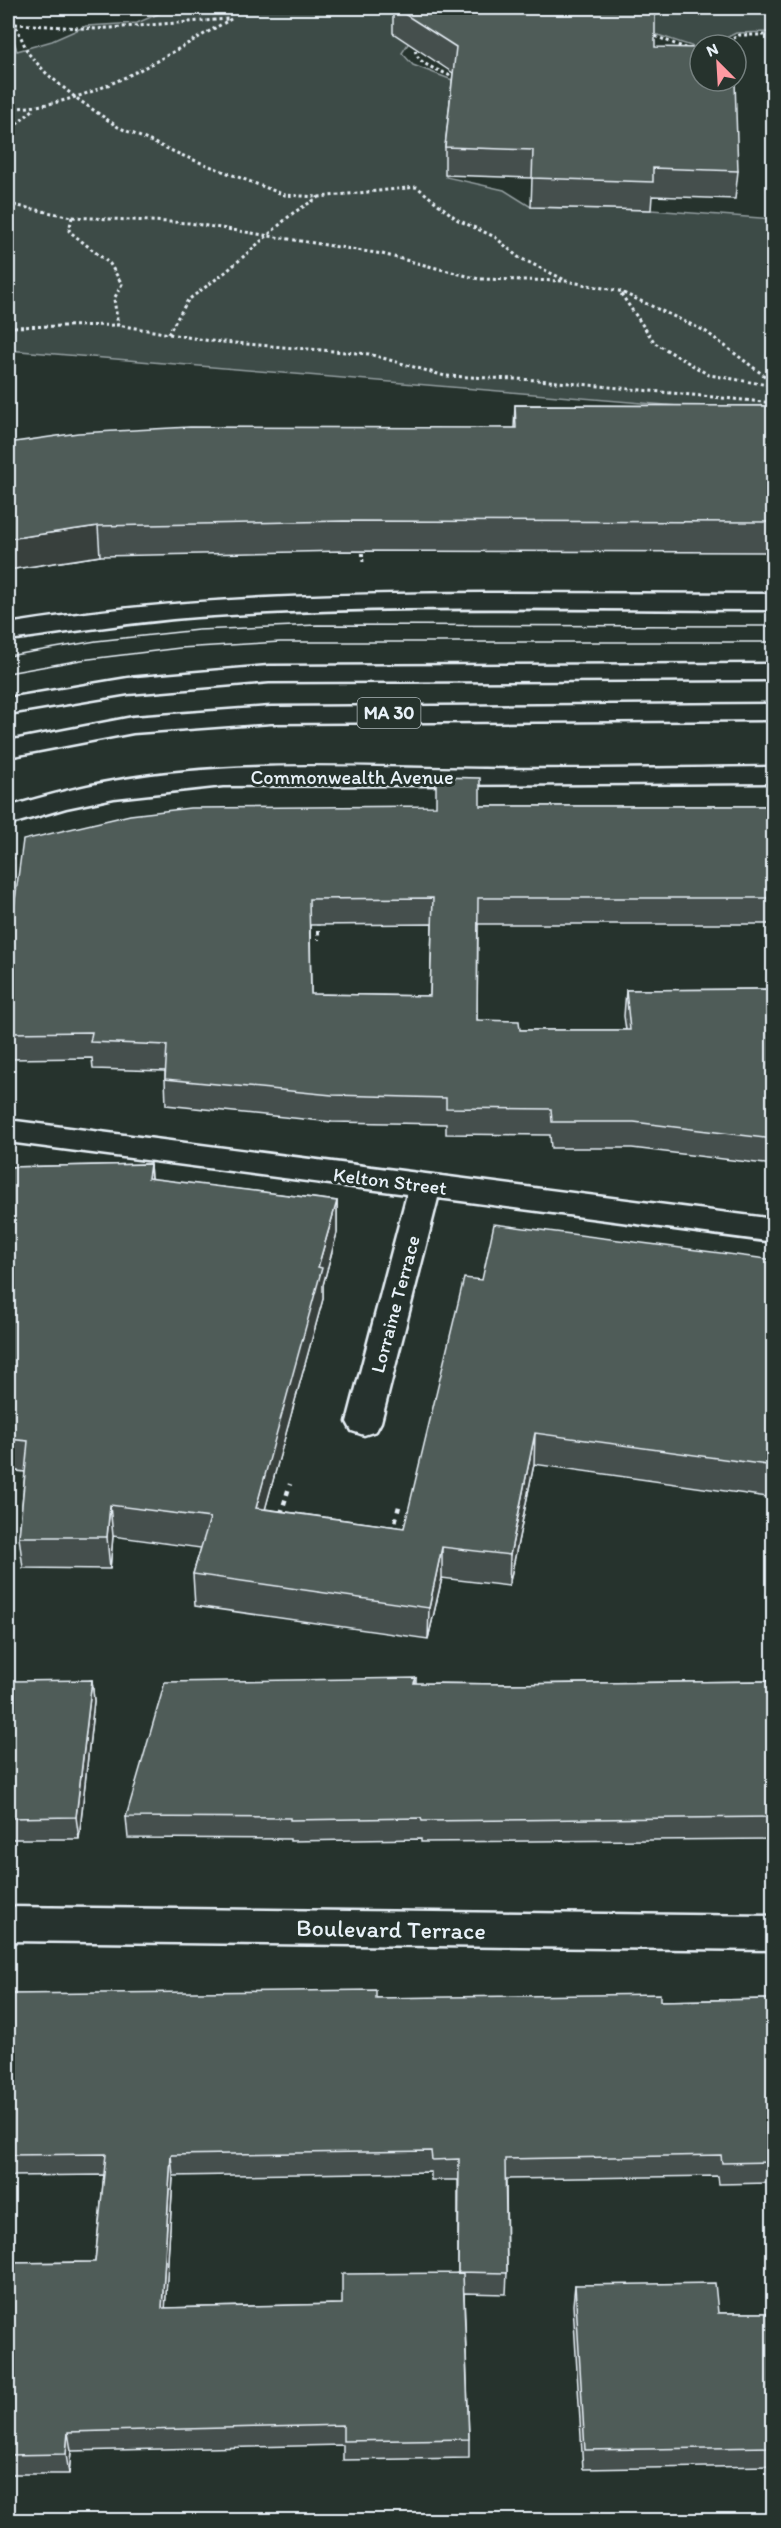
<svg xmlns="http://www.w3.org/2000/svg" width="781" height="2528" viewBox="0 0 781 2528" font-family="Itim,sans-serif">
	<rect width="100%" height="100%" fill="#26332d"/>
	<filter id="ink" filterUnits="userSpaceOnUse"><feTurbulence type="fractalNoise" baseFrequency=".0167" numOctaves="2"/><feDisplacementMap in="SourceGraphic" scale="12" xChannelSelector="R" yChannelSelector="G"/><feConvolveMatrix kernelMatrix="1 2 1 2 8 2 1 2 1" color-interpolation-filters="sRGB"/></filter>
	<g filter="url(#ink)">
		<path fill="#3e4b47" stroke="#939ea0" stroke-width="1.5" d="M172,8H773V32L736,33L711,45H700V49L652,33L410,41L402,53L413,65L455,81L446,177L504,190L531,207L651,210L773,219V414L8,350V28L11,31L17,51L52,41L86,26L137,23Z"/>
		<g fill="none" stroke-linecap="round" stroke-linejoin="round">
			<defs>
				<g id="minor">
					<path d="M484,593L774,594V610C581,610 389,604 197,617C133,622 71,632 8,640V624C166,598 324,594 484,593Z"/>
					<path d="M774,767V783L223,786L114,798L66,808L8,825V807C42,797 77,787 113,781C234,759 361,768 484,769C580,770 677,768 774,767Z"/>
					<path d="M8,1120L774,1219V1242L438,1198L381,1422L376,1431L364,1435L352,1431L347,1422L407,1194L8,1142Z"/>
					<path d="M8,1907L774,1916V1950L8,1941Z"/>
				</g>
				<g id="major">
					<path d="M774,664V680L269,682L128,694L8,714V698L128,678L269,666Z"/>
					<path d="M774,704V720L271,723L133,733L8,757V741L133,717L271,707Z"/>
				</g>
			</defs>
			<use href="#minor" stroke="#e8f1f8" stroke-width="5"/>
			<use href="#major" stroke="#e8f1f8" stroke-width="5"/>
			<g stroke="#e8f1f8" stroke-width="3" stroke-dasharray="3 3" stroke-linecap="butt">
				<path d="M8,18L15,24L28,53L46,73L76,98L118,127L186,157L285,195L319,197L417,187L458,220L495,237L518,257L565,280"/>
				<path d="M15,24L96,29L229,19"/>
				<path d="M650,34L685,48"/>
				<path d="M415,44C413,64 435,68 451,76"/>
				<path d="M723,45L739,35H774"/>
				<path d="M8,108C90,108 163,56 233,18"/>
				<path d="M8,132L34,109"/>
				<path d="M8,204L72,217L189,223L382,254L479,279L566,281L619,291L705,331L774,383"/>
				<path d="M72,217L69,231L110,264L122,284L114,299L118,325"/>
				<path d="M621,294L655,343L709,375L774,386"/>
				<path d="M8,327L118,325L210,341L369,354L445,376L538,380L774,403"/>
				<path d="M168,334L188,300L227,271L293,213L319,197"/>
				<path d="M362,547L363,563"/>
			</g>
			<g stroke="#e8f1f8" stroke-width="4" stroke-dasharray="4.5 4.5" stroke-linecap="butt">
				<path d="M8,886L13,857"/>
				<path d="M318,921V940"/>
			</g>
			<g stroke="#e8f1f8" stroke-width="4.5" stroke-dasharray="5 5" stroke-linecap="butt">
				<path d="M281,1514L290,1484"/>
				<path d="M393,1531L400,1502"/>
			</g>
			<use href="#minor" fill="#26332d" fill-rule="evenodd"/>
			<use href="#major" fill="#26332d" fill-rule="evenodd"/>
			<g stroke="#e8f1f8" stroke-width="1.5">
				<path d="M8,656L96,641L198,630L317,625L774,626"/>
				<path d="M8,673L81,660L180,648L280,642H774"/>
			</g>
		</g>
		<g fill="#454f4d" stroke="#e8f1f8" stroke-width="1.5" fill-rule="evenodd">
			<path d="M393,8H496L655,47L738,171L735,199L652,196L651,210L531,207L532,178L445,175V147L453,73L393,33Z"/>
			<path d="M515,405L774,406V552L344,551L100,556L8,570V443L514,428Z"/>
			<path d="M480,806H774V924H478L477,1020L520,1030H626L624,1016L626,990L774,989V1165L632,1148H551L550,1135L446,1134V1124L332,1122L166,1105L165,1079V1071L93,1069L92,1058L8,1059V953ZM432,924L430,996L311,994L310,925Z"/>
			<path d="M150,1164L151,1179L337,1201V1233L323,1285V1299L265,1509L404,1528L482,1280L774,1260V1498L534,1464L509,1586L442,1578L428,1639L195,1606L193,1574L201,1548L113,1536L110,1569L23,1568L19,1537L25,1472L8,1470V1167Z"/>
			<path d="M416,1678V1683L506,1684L774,1681V1839L421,1842V1839L290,1841V1839L128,1838L126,1817Z"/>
			<path d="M92,1680L94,1701L79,1839H8V1698Z"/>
			<path d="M8,1994L660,2001L774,1999V2183L719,2184L718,2176L506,2179L507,2273L506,2294L464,2293L469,2439V2458L343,2460V2445L71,2451L69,2474H8V2263L95,2262L104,2175L8,2176ZM431,2172V2180H458V2273L342,2304L165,2308L173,2176Z"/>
			<path d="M575,2285L718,2313H774V2466L583,2469L573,2305Z"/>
		</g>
		<g fill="#38403e" stroke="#e8f1f8" stroke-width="1.5">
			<path d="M98,526L100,556L8,570V539Z"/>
			<path d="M150,1164L152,1196L148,1178Z"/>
			<path d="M337,1201V1233L323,1285V1299L257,1539L256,1508L318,1267Z"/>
			<path d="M535,1433L534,1464L509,1586L510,1555Z"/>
			<path d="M110,1505L113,1536L110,1569L107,1537Z"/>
			<path d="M442,1547V1578L428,1639L429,1608Z"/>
			<path d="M92,1680L94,1701L79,1839L76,1817Z"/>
			<path d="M171,2155L173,2176L164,2329L162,2308Z"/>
			<path d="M68,2432L71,2451L69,2474L66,2454Z"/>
		</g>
		<g fill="#505c59" stroke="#e8f1f8" stroke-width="1.5" fill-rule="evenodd">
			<path d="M395,8H496L520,13L536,8H655V47L700,48V81H735L738,171L653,168V182L532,178L533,150L445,147L456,47Z"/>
			<path d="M515,405L774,406V522L343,521L98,526L8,539V443L78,433L190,427L516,428Z"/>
			<path d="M436,777L480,778V806H774V898H478L477,1020L519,1021L520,1030H630L626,990L774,989V1139L634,1122H552L551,1109L446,1108V1098L332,1095L165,1079L167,1045L90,1042L92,1032L8,1033V953L23,840L130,815L190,808L436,806ZM433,898L430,996L311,994L309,899Z"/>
			<path d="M150,1164L148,1178L337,1201L318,1267L322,1268L256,1508L404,1528L464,1278L482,1280L494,1224L774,1260V1466L535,1433L510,1555L442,1547L429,1608L193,1574L210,1518L110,1505L107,1537H19L28,1441L8,1439V1167Z"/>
			<path d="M416,1678L414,1683L506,1684L774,1681V1817L422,1821L421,1818L290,1820V1818L126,1817L165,1682Z"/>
			<path d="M92,1680L76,1817L8,1818V1698L9,1681Z"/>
			<path d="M376,1990V1998L660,1994V2001L774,1999V2162L722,2163L721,2155L505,2159L507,2273L458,2272L459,2159L432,2160L431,2151L171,2155L162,2308L342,2304V2274L463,2273L469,2439L343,2441V2425L68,2432L66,2454L8,2455V2263L95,2262L106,2154L8,2155V1994Z"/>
			<path d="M715,2283L718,2313H774V2447L585,2450L575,2285Z"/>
		</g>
	</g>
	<g text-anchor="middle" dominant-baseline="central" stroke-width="6" stroke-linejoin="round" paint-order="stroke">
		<rect fill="#26332d" stroke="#aeb8bb" stroke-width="1.5" x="357.5" y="698" width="63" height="30" rx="4.5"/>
		<g font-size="18" font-weight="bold" fill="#e8f1f8">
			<text x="389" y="713">MA 30</text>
		</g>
		<g font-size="20" fill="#e8f1f8" stroke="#26332d">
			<text x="352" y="777">Commonwealth Avenue</text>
			<text transform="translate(390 1181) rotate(7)">Kelton Street</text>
			<text transform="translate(395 1304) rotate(-75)">Lorraine Terrace</text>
		</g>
		<g font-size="24" fill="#e8f1f8" stroke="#26332d">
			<text transform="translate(391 1929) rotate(1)">Boulevard Terrace</text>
		</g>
	</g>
	<rect width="781" height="2528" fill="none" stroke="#26332d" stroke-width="30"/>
	<rect x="15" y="15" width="751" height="2498" fill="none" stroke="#e8f1f8" stroke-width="2" filter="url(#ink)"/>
	<g transform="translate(718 63) rotate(336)"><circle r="28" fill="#26332d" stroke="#747f7e" stroke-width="1.5"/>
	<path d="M0-4.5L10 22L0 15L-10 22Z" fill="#ff9aa2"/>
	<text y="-9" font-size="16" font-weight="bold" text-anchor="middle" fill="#e8f1f8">N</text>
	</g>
</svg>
